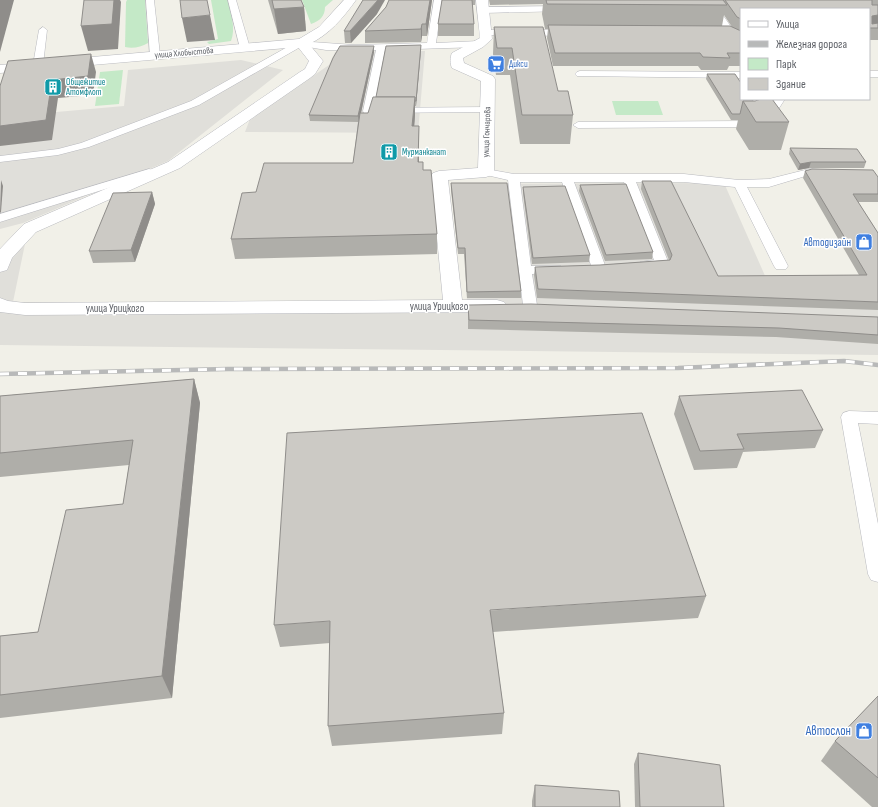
<svg xmlns="http://www.w3.org/2000/svg" width="878" height="807" viewBox="0 0 878 807" font-family="'Sofia Sans Condensed',sans-serif">
	<rect width="100%" height="100%" fill="#f1f0e8"/>
	<g fill="#e0dfda">
		<path d="M425,51L418,133L245,132L250,119L329,65L335,52Z"/>
		<path d="M241,60L283,70L168,161L23,223L0,229V117L124,106L128,70Z"/>
		<path d="M724,183L766,278L878,295V355L0,345V251L25,244L13,302L318,303L467,301L461,190L459,184Z"/>
	</g>
	<g fill="#c4e9c7">
		<path d="M127,0H145L148,43C141,47 133,49 125,47L126,2Z"/>
		<path d="M211,0H228C231,13 236,29 231,41L209,44L207,42L218,39Z"/>
		<path d="M302,0H333L325,7C325,16 320,21 311,24Z"/>
		<path d="M123,70L119,104L95,106L100,72Z"/>
		<path d="M612,101H658L663,115H616Z"/>
	</g>
	<g fill="none" stroke-linecap="round" stroke-linejoin="round">
		<defs>
			<g id="lane">
				<path d="M146,0H154L160,55L155,58L150,55Z"/>
				<path d="M228,0H236L250,48L248,50H242L240,48Z"/>
				<path d="M434,0H442L436,43L479,41L484,44L479,47L385,50L374,108L488,107L492,108L493,110L492,112L364,113L363,111L376,50H326L302,46L199,105L89,147L58,155L0,162V156L58,149L81,143L191,101L298,41L354,45L427,43Z"/>
				<path d="M713,4L716,5L731,27L741,36V43L729,35L710,10L706,7L707,5Z"/>
				<path d="M563,6L566,7L567,9L566,11L483,13L479,10L483,7Z"/>
				<path d="M43,27L47,30L43,65L38,68L33,65L39,30Z"/>
				<path d="M485,30H569L573,33L569,36L482,35L481,33L482,31Z"/>
				<path d="M580,71L741,72V78L577,76L575,74L577,72Z"/>
				<rect x="869" y="71" width="9" height="6"/>
				<path d="M775,99H785L772,119L747,127L578,128L573,125L578,122L746,121L764,115Z"/>
				<path d="M149,169L153,170L155,172L153,174L0,222V214Z"/>
				<path d="M486,169L514,174H684L739,180L769,179L809,169L830,170L832,172L830,174L809,175L769,187H747L788,266L786,269H776L774,266L735,187L684,182H636L669,264L667,267C659,269 648,270 640,268L638,265L640,262L654,260L624,182H574L606,268L604,271H594L592,268L562,182H520L531,266H561L563,269L561,272L532,274L537,305L535,308L530,309L525,308L523,305L508,180L482,174L480,172L482,170Z"/>
				<path d="M849,411L878,412V424L858,423L878,524V582L871,580L868,574L841,417L843,413Z"/>
			</g>
			<g id="street">
				<path d="M344,0H356C343,18 329,35 309,44L323,61L315,74L310,78L180,168L36,232L12,258L7,270L0,272V249L24,224L168,162L300,72L305,69L309,61L298,47L0,73V65L299,39L319,27Z"/>
				<path d="M476,0H488L492,39L483,47L463,58L464,63L493,76L495,79L494,172L492,175L486,177L448,180L462,300H497L504,302L507,306L504,310L497,312L25,315L0,312V298L8,301L25,303L443,300L431,176L433,173L439,171L478,168L481,81L452,68C450,64 450,57 452,53L480,38Z"/>
			</g>
		</defs>
		<use href="#lane" stroke="#b8b9be" stroke-width="1"/>
		<use href="#street" stroke="#b8b9be" stroke-width="1"/>
		<use href="#lane" fill="#fff" fill-rule="evenodd"/>
		<use href="#street" fill="#fff" fill-rule="evenodd"/>
		<defs>
			<path id="rail" d="M0,374L228,369L678,368L844,361L878,365"/>
		</defs>
		<use href="#rail" stroke="#b8b9b9" stroke-width="4.5"/>
		<use href="#rail" stroke="#fff" stroke-width="3" stroke-dasharray="9" stroke-linecap="butt"/>
	</g>
	<g fill="#afaea9" fill-rule="evenodd">
		<path d="M268,0H301L304,7L306,31L278,34Z"/>
		<path d="M432,0L427,36H422L421,42L365,43V31Z"/>
		<path d="M442,0H475V5H472L474,24V36H438V24Z"/>
		<path d="M489,0H878V40H869V9H741V66H729L727,70H701L698,66H553L547,38L548,29H545L542,14L543,4L490,5ZM724,15L732,27L722,26Z"/>
		<path d="M377,14L351,43H345L344,31Z"/>
		<path d="M494,27L558,91L573,115L570,144H520L510,75H496L493,54Z"/>
		<path d="M421,45L416,106H415V115L414,126H419V162L423,170L437,234V254L235,259L231,239L256,192L353,163L358,122L310,121L309,115L374,52L361,113H368Z"/>
		<path d="M707,74L789,122L781,150H749L736,129L738,120H731L706,79Z"/>
		<path d="M790,148L866,162L864,168H809L798,170L789,154Z"/>
		<path d="M805,171L878,177V202H858L878,233V310L537,298L534,275L535,267L600,265L669,260L641,189L642,181L718,276L859,275L803,178Z"/>
		<path d="M451,183L521,291V298H467L464,254H458L451,190Z"/>
		<path d="M580,185L653,252L652,259L605,261L579,191Z"/>
		<path d="M523,187L590,255L589,262L532,264L523,193Z"/>
		<path d="M152,192L155,204L135,262L93,263L89,251Z"/>
		<path d="M468,305L878,317V344L776,337L468,329Z"/>
		<path d="M194,379L200,403L172,698L0,718V636L38,632L123,504L129,465L0,477V396Z"/>
		<path d="M679,396L823,430L815,448L743,452L737,468L694,470L674,414Z"/>
		<path d="M706,596L698,618L493,632L504,713L502,734L332,746L328,726L330,643L280,647L274,625Z"/>
		<path d="M878,696V807H872L821,761L835,741Z"/>
		<path d="M638,753L724,807H635L634,764Z"/>
		<path d="M535,785L620,807H532V801Z"/>
	</g>
	<g fill="#8f8d8a">
		<path d="M0,0H14L0,52Z"/>
		<path d="M114,0H120L121,2L118,49L88,51L81,26Z"/>
		<path d="M378,0H385L377,14L351,43L350,31Z"/>
		<path d="M430,0H432L427,36L426,24Z"/>
		<path d="M304,7L306,31L278,34L274,9Z"/>
		<path d="M210,15L215,40L187,42L182,18Z"/>
		<path d="M878,15V27L869,28L872,16Z"/>
		<path d="M422,24V36L421,42V29Z"/>
		<path d="M421,45V50L416,106V101Z"/>
		<path d="M374,46V52L359,122L358,116Z"/>
		<path d="M91,54L96,72L93,95L58,98L52,140L0,146V126L52,80Z"/>
		<path d="M415,97V115L413,145L412,126Z"/>
		<path d="M419,126V181L418,162Z"/>
		<path d="M811,162L809,168L798,170L800,164Z"/>
		<path d="M1,180L3,186L1,212L0,213Z"/>
		<path d="M152,192L155,204L135,262L131,250Z"/>
		<path d="M194,379L200,403L172,698L162,676Z"/>
	</g>
	<g fill="#cccac5" stroke="#8f8d8a">
		<path d="M84,0H114L112,24L81,26Z"/>
		<path d="M180,0H207L210,15L182,18Z"/>
		<path d="M272,0H301L304,7L274,9Z"/>
		<path d="M363,0H378L350,31H344Z"/>
		<path d="M389,0H430L426,24H422L421,29L365,31L386,7Z"/>
		<path d="M442,0H472L474,24H438Z"/>
		<path d="M546,0H723L727,5L547,4Z"/>
		<path d="M725,0H872V5H878V15L872,16V24L878,23V28H869V9H741V19L737,17Z"/>
		<path d="M548,25L730,26L741,31V53H727L730,58L703,57L700,53H555Z"/>
		<path d="M494,27H543L558,91H568L573,115H522L512,48H497Z"/>
		<path d="M421,45L416,101H415V97H376L386,46Z"/>
		<path d="M340,46H374L358,116L309,115L333,58Z"/>
		<path d="M91,54L88,76L52,80L46,120L0,126V86L8,61Z"/>
		<path d="M707,74H735L741,83V99H752L753,101H743L740,114H732Z"/>
		<path d="M373,97H415L412,126H419L418,162H423V170H431L437,234L231,239L242,193L256,192L264,163H353L360,113H368Z"/>
		<path d="M761,99H772L789,122H756L743,101H755Z"/>
		<path d="M790,148L857,149L866,162H811L800,164Z"/>
		<path d="M812,169L873,170L878,177V194H853L878,233V302L538,289L535,267L600,265L670,260L672,255L642,181H671L718,276L867,275L805,171Z"/>
		<path d="M451,183H507L521,291L467,292L465,248H458Z"/>
		<path d="M626,184L653,252L606,255L580,185Z"/>
		<path d="M565,186L590,255L533,258L523,187Z"/>
		<path d="M152,192L131,250L89,251L113,193Z"/>
		<path d="M531,304L878,317V335L779,328L469,320L468,305Z"/>
		<path d="M194,379L162,676L0,695V636L38,632L66,510L123,504L133,440L0,453V396Z"/>
		<path d="M802,390L823,430L737,434L744,449L700,451L679,396Z"/>
		<path d="M642,413L706,596L490,610L504,713L328,726L330,621L274,625L287,433Z"/>
		<path d="M878,696V778L835,741Z"/>
		<path d="M638,753L720,765L724,807H640Z"/>
		<path d="M535,785L619,791L620,807H535Z"/>
	</g>
	<defs>
		<symbol id="supermarket-square" viewBox="-11 -11 22 22"><rect x="-9" y="-9" width="18" height="18" rx="4" fill="#3f7fe0" stroke="#fff"/><path d="M-6-5.5h2.5l.6 2H6L4.5 2H-2.5L-4.4-4H-6ZM-1.5 3.2a1.3 1.3 0 1 0 .1 0ZM3 3.2a1.3 1.3 0 1 0 .1 0Z" fill="#fff"/></symbol>
		<symbol id="building-square" viewBox="-11 -11 22 22"><rect x="-9" y="-9" width="18" height="18" rx="4" fill="#0f9aa8" stroke="#fff"/><path d="M-4-6H4V6H1V3H-1V6H-4ZM-2.5-4.3h1.7v1.8h-1.7ZM.8-4.3h1.7v1.8H.8ZM-2.5-1h1.7V.8h-1.7ZM.8-1h1.7V.8H.8Z" fill="#fff"/></symbol>
		<symbol id="shop-square" viewBox="-11 -11 22 22"><rect x="-9" y="-9" width="18" height="18" rx="4" fill="#3f7fe0" stroke="#fff"/><path d="M-5-2.5h2.3a2.7 3.5 0 0 1 5.4 0H5L5.5 6h-11ZM-1.5-2.5h3a1.5 2.3 0 0 0-3 0Z" fill="#fff"/></symbol>
	</defs>
	<g fill-rule="evenodd">
		<use href="#supermarket-square" x="486" y="54" width="20" height="20"/>
		<use href="#building-square" x="43" y="77" width="20" height="20"/>
		<use href="#building-square" x="379" y="142" width="20" height="20"/>
		<use href="#shop-square" x="854" y="232" width="20" height="20"/>
		<use href="#shop-square" x="854" y="721" width="20" height="20"/>
	</g>
	<g text-anchor="middle" dominant-baseline="central" stroke-width="3" stroke-linejoin="round" paint-order="stroke">
		<g font-size="9" fill="#5f6268" stroke="#fff">
			<text transform="translate(184 53) rotate(-5)">улица Хлобыстова</text>
			<text transform="translate(487 132) rotate(-88)">улица Гончарова</text>
		</g>
		<g font-size="9" fill="#366cbe" stroke="#fff" text-anchor="start">
			<text x="509" y="64">Дикси</text>
		</g>
		<g font-size="9" fill="#0d838f" stroke="#fff" text-anchor="start">
			<text x="66" y="82">Общежитие<tspan x="66" dy="10">Атомфлот</tspan></text>
			<text x="402" y="152">Мурманканат</text>
		</g>
		<g font-size="11" fill="#366cbe" stroke="#fff" text-anchor="end">
			<text x="851" y="242">Автодизайн</text>
		</g>
		<g font-size="11" fill="#5f6268" stroke="#fff">
			<text x="439" y="306">улица Урицкого</text>
			<text x="115" y="308">улица Урицкого</text>
		</g>
		<g font-size="13" fill="#366cbe" stroke="#fff" text-anchor="end">
			<text x="851" y="731">Автослон</text>
		</g>
	</g>
	<rect x="740" y="8" width="130" height="92" fill="#ffffff" stroke="#bfc0c3"/>
	<rect x="748" y="21" width="20" height="6" fill="#ffffff" stroke="#bfc0c3"/>
	<text x="776" y="28" font-size="12" fill="#5f6268">Улица</text>
	<rect x="748" y="41" width="20" height="6" fill="#b8b9b9" stroke="#bfc0c3"/>
	<text x="776" y="48" font-size="12" fill="#5f6268">Железная дорога</text>
	<rect x="748" y="58" width="20" height="12" fill="#c4e9c7" stroke="#bfc0c3"/>
	<text x="776" y="68" font-size="12" fill="#5f6268">Парк</text>
	<rect x="748" y="78" width="20" height="12" fill="#cccac5" stroke="#bfc0c3"/>
	<text x="776" y="88" font-size="12" fill="#5f6268">Здание</text>
</svg>
